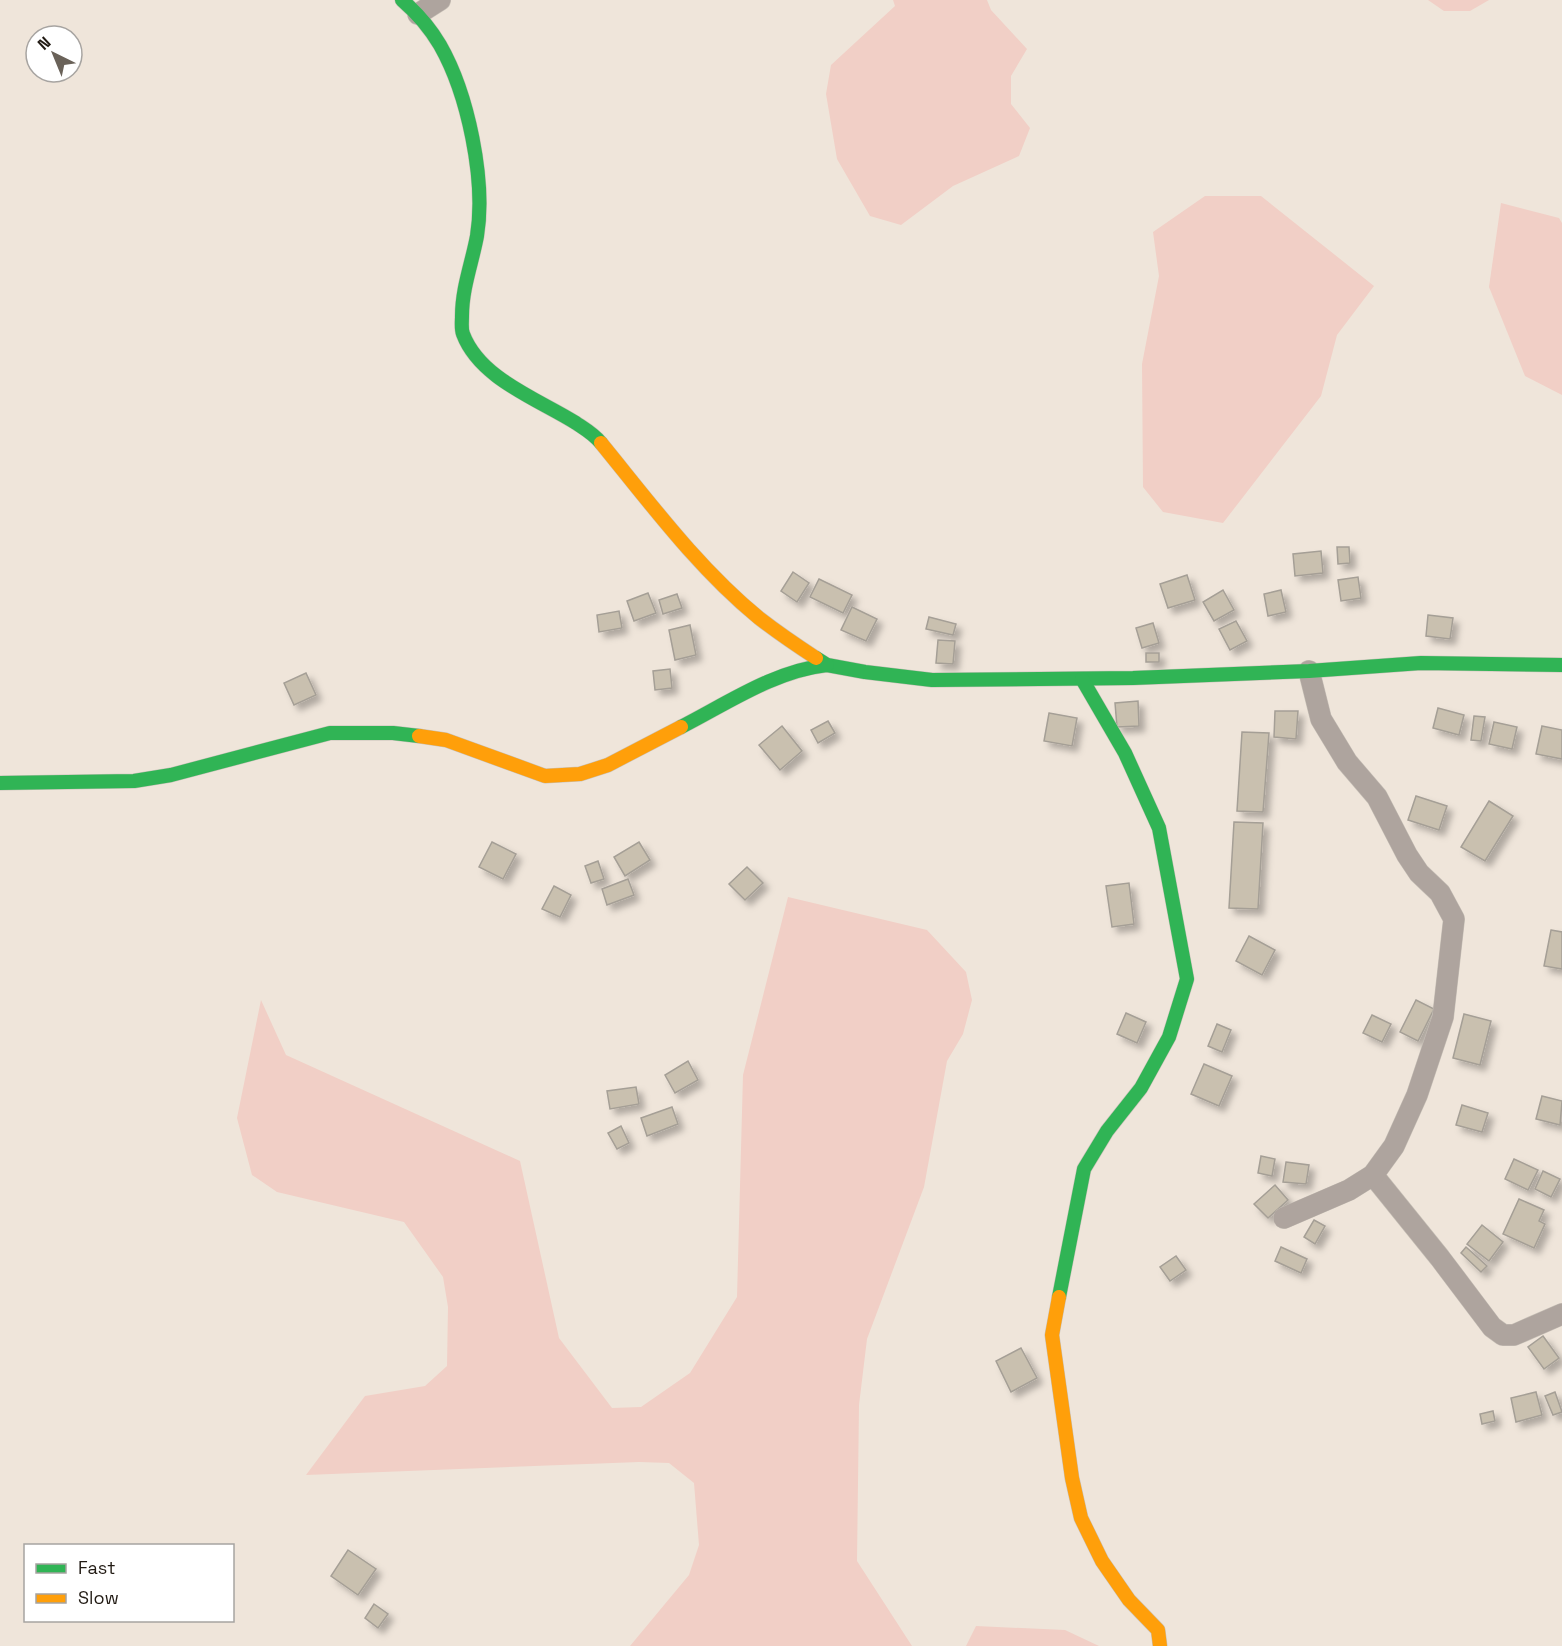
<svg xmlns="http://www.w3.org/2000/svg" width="1562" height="1646" viewBox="0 0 1562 1646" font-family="'Space Grotesk',sans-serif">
	<defs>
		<filter id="shadow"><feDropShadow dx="5.5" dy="5.5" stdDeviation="3" flood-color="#0004"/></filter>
	</defs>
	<rect width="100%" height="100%" fill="#efe5da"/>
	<g fill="#f1cfc6">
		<path d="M893,0H987L991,10L1027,49L1011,76V104L1030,128L1019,156L953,186L901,225L870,216L837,159L826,94L831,65L895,6Z"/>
		<path d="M1428,0H1489L1470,11H1444Z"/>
		<path d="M1205,196H1261L1374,286L1337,335L1321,396L1223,523L1163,512L1143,487L1142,364L1159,276L1153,232Z"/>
		<path d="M1501,203L1559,218L1562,223V395L1525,376L1489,287Z"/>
		<path d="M788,897L927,930L966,972L972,1000L963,1034L947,1061L924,1187L867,1339L859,1405L857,1561L912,1646H630L689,1575L699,1545L694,1483L669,1463L639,1462L306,1475L365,1396L425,1386L447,1366L448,1307L443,1277L404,1222L277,1192L252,1175L237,1118L261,1000L286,1055L520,1161L559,1338L612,1408L641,1407L690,1373L737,1297L743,1075Z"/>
		<path d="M976,1626L1065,1630L1099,1646H966Z"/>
	</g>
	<g fill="#c9c0af" stroke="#a59f96" stroke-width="1.5" filter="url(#shadow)">
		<path d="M1337,547H1349L1350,563L1338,564Z"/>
		<path d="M1321,551L1323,573L1295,576L1293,554Z"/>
		<path d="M793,572L809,583L797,602L781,591Z"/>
		<path d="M1187,575L1195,600L1168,608L1160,584Z"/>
		<path d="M1358,577L1361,598L1341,601L1338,580Z"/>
		<path d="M819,579L852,595L843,613L810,597Z"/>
		<path d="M1223,590L1234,610L1214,621L1203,602Z"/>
		<path d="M1281,590L1286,612L1268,616L1264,594Z"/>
		<path d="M648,593L656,613L634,621L627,601Z"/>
		<path d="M677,594L682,608L663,614L659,600Z"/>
		<path d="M852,607L877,619L866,641L841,630Z"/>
		<path d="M619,611L622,628L599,632L597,615Z"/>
		<path d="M1428,615L1453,618L1450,639L1426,636Z"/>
		<path d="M929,617L956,624L953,635L926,629Z"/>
		<path d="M1236,621L1247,641L1230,650L1219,629Z"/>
		<path d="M1153,623L1159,643L1142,648L1136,628Z"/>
		<path d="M690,625L696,655L675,660L669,630Z"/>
		<path d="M938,640L955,641L953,664L936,663Z"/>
		<rect x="1146" y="653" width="13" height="9"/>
		<path d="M670,669L672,688L655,690L653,671Z"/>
		<path d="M306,673L316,695L294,705L284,683Z"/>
		<path d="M1138,701L1139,726L1117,727L1115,703Z"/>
		<path d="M1438,708L1464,715L1459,735L1433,728Z"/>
		<path d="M1275,711H1298L1296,739L1274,737Z"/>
		<path d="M1049,713L1077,718L1072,746L1044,741Z"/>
		<path d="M1474,716L1485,717L1481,741L1471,740Z"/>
		<path d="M828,721L835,733L818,743L811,730Z"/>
		<path d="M1494,722L1517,727L1512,749L1489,744Z"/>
		<path d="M782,726L802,751L780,770L759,745Z"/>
		<path d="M1542,726L1562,730V759L1536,754Z"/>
		<path d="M1242,732L1269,733L1263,812L1237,811Z"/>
		<path d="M1416,796L1447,806L1439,830L1408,820Z"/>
		<path d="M1489,801L1513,816L1485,861L1461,847Z"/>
		<path d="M1234,822L1263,823L1258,909L1229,908Z"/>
		<path d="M492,842L516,854L503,879L479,867Z"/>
		<path d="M639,842L650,860L625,876L614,857Z"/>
		<path d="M598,861L604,879L591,883L585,866Z"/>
		<path d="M747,867L763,883L745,900L729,884Z"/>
		<path d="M628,879L634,895L607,905L602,889Z"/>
		<path d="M1129,883L1134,924L1112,927L1106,886Z"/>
		<path d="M554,886L571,895L560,917L542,909Z"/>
		<path d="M1551,930L1562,932V969L1544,966Z"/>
		<path d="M1249,936L1275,950L1262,975L1236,961Z"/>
		<path d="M1416,1000L1434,1009L1418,1041L1400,1032Z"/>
		<path d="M1126,1013L1146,1022L1137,1043L1117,1034Z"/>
		<path d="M1464,1014L1491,1021L1480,1065L1453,1058Z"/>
		<path d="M1372,1015L1391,1024L1382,1042L1363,1033Z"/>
		<path d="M1217,1024L1231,1030L1222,1052L1208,1046Z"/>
		<path d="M688,1061L698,1080L675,1093L665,1075Z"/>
		<path d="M1204,1064L1232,1076L1219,1106L1191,1094Z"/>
		<path d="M636,1087L639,1104L610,1109L607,1091Z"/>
		<path d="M1542,1096L1562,1101L1560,1125L1536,1119Z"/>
		<path d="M1462,1105L1488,1113L1482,1132L1456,1125Z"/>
		<path d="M672,1107L678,1124L647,1136L641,1118Z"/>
		<path d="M621,1126L629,1143L617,1149L608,1133Z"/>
		<path d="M1261,1156L1275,1159L1272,1176L1258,1173Z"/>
		<path d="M1514,1159L1538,1170L1528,1190L1505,1179Z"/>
		<path d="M1286,1162L1309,1165L1306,1184L1283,1182Z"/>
		<path d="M1543,1171L1560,1179L1551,1197L1535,1189Z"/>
		<path d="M1275,1185L1288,1200L1268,1218L1254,1204Z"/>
		<path d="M1519,1199L1544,1210L1539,1221L1545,1224L1534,1248L1503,1234Z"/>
		<path d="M1314,1220L1325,1226L1315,1244L1304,1237Z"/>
		<path d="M1482,1225L1503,1242L1489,1261L1467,1244Z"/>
		<path d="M1281,1247L1307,1259L1301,1273L1275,1261Z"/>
		<path d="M1466,1247L1487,1266L1481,1272L1461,1253Z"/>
		<path d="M1176,1256L1186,1270L1170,1281L1160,1267Z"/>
		<path d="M1543,1336L1559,1358L1544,1369L1528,1347Z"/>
		<path d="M1021,1348L1037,1378L1011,1392L996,1361Z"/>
		<path d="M1536,1392L1542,1415L1516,1422L1511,1398Z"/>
		<path d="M1555,1392L1562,1412L1553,1415L1545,1396Z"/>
		<path d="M1493,1411L1495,1421L1482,1424L1480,1414Z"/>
		<path d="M348,1550L376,1569L358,1595L331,1576Z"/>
		<path d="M374,1604L388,1614L378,1628L365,1618Z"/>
	</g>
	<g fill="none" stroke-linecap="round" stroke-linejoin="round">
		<defs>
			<g id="street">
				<path d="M418,14L440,0"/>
				<path d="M1373,1175L1440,1258L1492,1327L1503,1335H1514L1562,1314"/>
				<path d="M1284,1218L1349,1190L1373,1175L1394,1146L1417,1095L1443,1017L1454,919L1440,893L1419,873L1407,855L1377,797L1347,762L1321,719L1309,671"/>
			</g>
			<g id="fast">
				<path d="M402,0C417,13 430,28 440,45C468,94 486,180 477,236C472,263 462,288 462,316C462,322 461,329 463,334C480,379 538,399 576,423C585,429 594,434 601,443"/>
				<path d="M816,658L827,665L865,672L932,680L1133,678L1309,671L1421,663L1562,665"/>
				<path d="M681,727C728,703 774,671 827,665"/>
				<path d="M0,783L134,781L171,775L330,733H393L419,736"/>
				<path d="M1059,1297L1084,1169L1107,1131L1141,1088L1169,1037L1187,979L1159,828L1125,753L1082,679"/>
			</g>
			<g id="slow">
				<path d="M601,443C650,503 698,568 759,618C777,632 796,645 816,658"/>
				<path d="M419,736L446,740L545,776L580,774L608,765L681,727"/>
				<path d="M1059,1297L1052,1335L1072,1478L1081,1518L1102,1561L1129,1600L1158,1630L1160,1646"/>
			</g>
		</defs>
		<use href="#street" stroke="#c8c1b8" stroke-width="22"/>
		<use href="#fast" stroke="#c8c1b8" stroke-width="15"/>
		<use href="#slow" stroke="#c8c1b8" stroke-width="15"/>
		<use href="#street" stroke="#aea49e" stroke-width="21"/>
		<use href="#fast" stroke="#30b455" stroke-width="14"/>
		<use href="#slow" stroke="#ff9f0a" stroke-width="14"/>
	</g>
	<rect x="24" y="1544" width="210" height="78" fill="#ffffff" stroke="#a7a4a1" stroke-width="1.5"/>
	<rect x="36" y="1564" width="30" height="9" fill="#30b455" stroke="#a7a4a1" stroke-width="1.5"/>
	<text x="78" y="1574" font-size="18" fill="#221b14">Fast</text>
	<rect x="36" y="1594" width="30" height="9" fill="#ff9f0a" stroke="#a7a4a1" stroke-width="1.5"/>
	<text x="78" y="1604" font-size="18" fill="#221b14">Slow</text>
	<g transform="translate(54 54) rotate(317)"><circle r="28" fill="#ffffff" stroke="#a7a4a1" stroke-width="1.5"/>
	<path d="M0-4.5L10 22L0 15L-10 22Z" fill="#6a6259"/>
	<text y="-9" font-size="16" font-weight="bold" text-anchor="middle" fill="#221b14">N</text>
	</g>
</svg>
